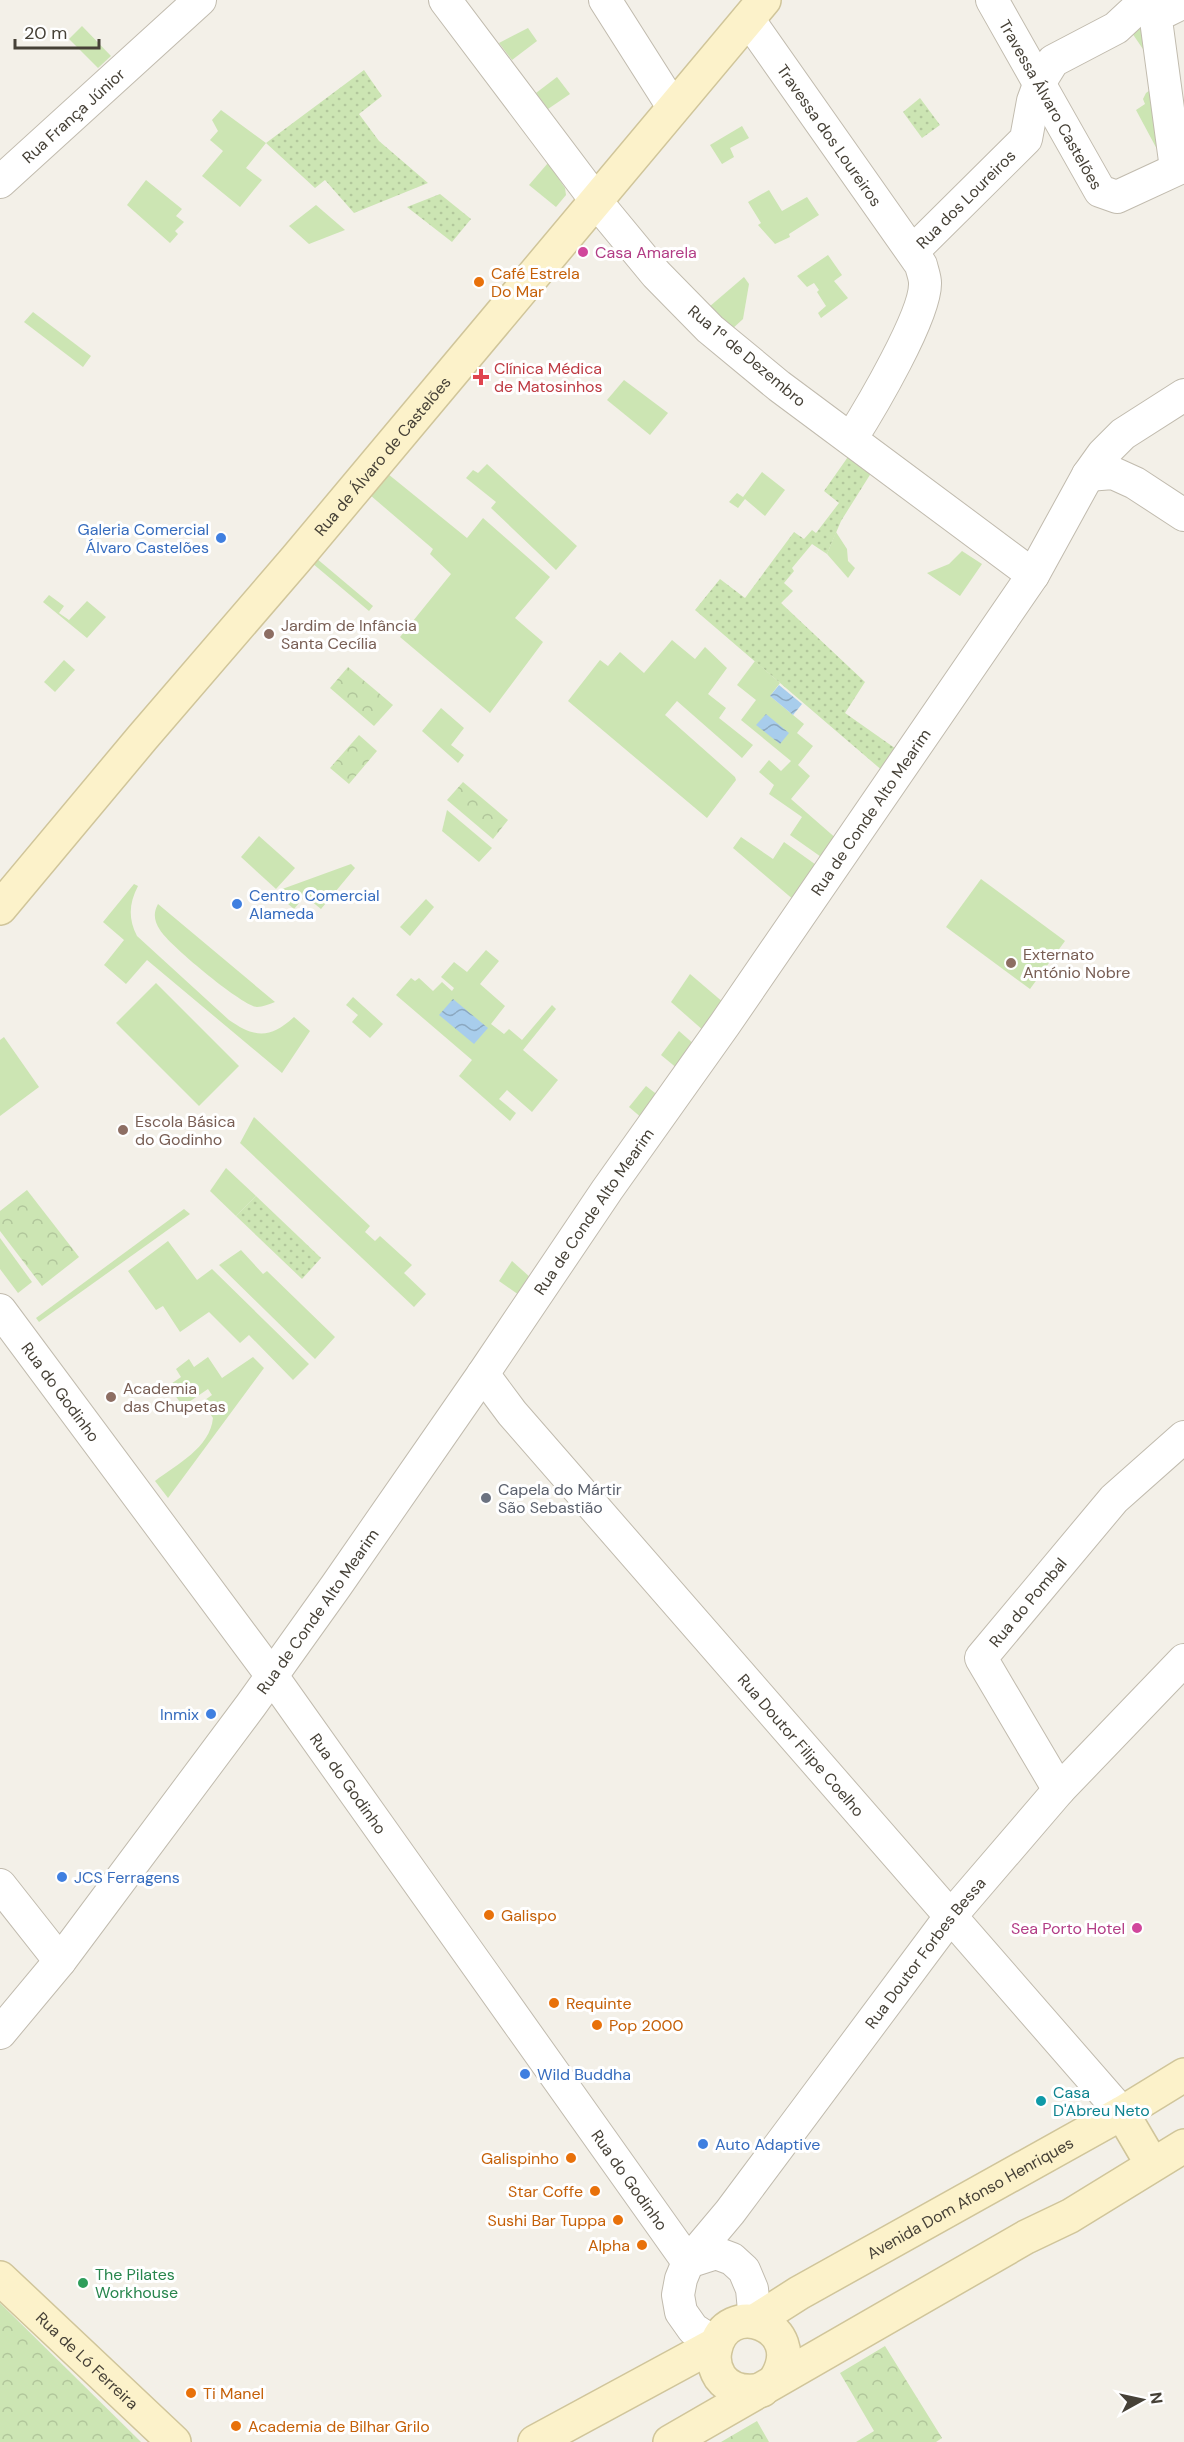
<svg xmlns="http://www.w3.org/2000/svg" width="1184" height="2442" viewBox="0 0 1184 2442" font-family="'DM Sans',sans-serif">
	<defs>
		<pattern id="grass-dots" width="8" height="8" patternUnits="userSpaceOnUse" patternTransform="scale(1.5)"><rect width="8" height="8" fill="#cce5b3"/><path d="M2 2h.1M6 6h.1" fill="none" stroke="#b1c69b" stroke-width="1.8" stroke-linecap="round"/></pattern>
		<pattern id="park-crowns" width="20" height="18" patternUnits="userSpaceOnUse" patternTransform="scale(1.5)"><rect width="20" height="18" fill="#cce5b3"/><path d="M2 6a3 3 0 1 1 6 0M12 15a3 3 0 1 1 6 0" fill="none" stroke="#b1c69b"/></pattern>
		<pattern id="water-waves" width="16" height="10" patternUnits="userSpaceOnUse" patternTransform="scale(1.5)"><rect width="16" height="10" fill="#a8cdec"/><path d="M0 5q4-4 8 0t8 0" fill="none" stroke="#8ba8c0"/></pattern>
	</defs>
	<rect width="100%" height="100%" fill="#f3f0e8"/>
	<g fill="url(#grass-dots)">
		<path d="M364,70L382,96L359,114L379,141L428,183L354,213L325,180L315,188L266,143Z"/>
		<path d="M920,98L940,125L922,138L903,112Z"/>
		<path d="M440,194L471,219L452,242L407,207Z"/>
		<path d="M850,454L873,470L841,521L827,554L812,544L792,568L794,571L784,583L793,591L781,603L865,682L845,713L899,751L884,772L695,610L720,579L745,598L794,532L804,539L812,530L816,533L839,503L824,491Z"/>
		<path d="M256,1196L321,1258L302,1279L236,1216Z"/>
	</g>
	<g fill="url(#park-crowns)">
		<path d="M348,667L393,705L374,726L330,688Z"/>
		<path d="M359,735L377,751L349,784L330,768Z"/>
		<path d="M463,782L508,820L493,839L447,800Z"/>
		<path d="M27,1190L79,1257L42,1286L0,1231V1211Z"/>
		<path d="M0,2303L141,2442H0Z"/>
		<path d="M885,2346L942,2438L936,2442H856L874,2431L840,2373Z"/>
		<path d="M757,2421L769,2442H721Z"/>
	</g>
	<g fill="#cce5b3">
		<path d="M1154,5L1175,161L1166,166L1136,110L1145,104L1143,99L1146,93L1164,80L1130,30Z"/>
		<path d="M82,26L111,56L98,68L69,39Z"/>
		<path d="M528,28L537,41L512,60L499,43Z"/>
		<path d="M557,77L570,94L548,109L536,93Z"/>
		<path d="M221,110L266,143L246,168L262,180L240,207L202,176L223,151L210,140L218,131L212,120Z"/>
		<path d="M742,126L749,138L730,148L734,157L722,164L710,145Z"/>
		<path d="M548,163L565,188L566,195L556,207L529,185Z"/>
		<path d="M146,180L182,209L176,216L184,222L175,231L178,234L170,243L127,205Z"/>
		<path d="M769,190L782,211L807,197L819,215L789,234L790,237L775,244L758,225L761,223L748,202Z"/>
		<path d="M316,205L345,230L309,244L289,226Z"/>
		<path d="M828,255L842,275L834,281L848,298L821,318L818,313L826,306L817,292L819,290L814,283L807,287L797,276Z"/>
		<path d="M744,277L749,284L743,319L731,330L709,307Z"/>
		<path d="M33,312L91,356L83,367L24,322Z"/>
		<path d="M624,380L668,413L650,435L607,400Z"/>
		<path d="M487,464L577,546L556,570L491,508L496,502L466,478L473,470L478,473Z"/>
		<path d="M762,472L785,490L765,516L745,499L738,508L729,502L737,493L743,497Z"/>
		<path d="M388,474L467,538L483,518L550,577L515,618L543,642L490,713L400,637L451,574L430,554L433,549L370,495Z"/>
		<path d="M836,532L847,549L848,561L855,568L848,578L827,554Z"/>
		<path d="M962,551L982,564L960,596L927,573L949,564Z"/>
		<path d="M316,558L373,606L369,611L312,563Z"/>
		<path d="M49,595L64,606L59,613L69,620L87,601L106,617L87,638L43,602Z"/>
		<path d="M672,640L695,659L705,647L727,668L708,694L726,708L719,718L753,745L742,758L677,701L665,715L735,777L736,780L707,818L568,701L600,660L608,666L620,652L644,673Z"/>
		<path d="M64,660L75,670L55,692L44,682Z"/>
		<path d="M755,661L780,683L770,696L804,724L797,733L813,746L798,765L810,776L791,799L838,840L824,859L790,835L802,817L769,794L774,785L759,772L769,760L781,771L791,761L741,720L756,700L737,685Z"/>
		<path d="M441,708L464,728L451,745L464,755L458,763L422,731Z"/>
		<path d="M447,810L492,848L479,862L442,831Z"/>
		<path d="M259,836L295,868L276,889L241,857Z"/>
		<path d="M741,837L773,859L784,842L819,867L795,901L733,848Z"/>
		<path d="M351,864L355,868L321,909L305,896L294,909L274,892Z"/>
		<path d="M981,879L1065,941L1030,989L946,927Z"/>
		<path d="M134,884L138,886C129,903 128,919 137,936L229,1020C255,1038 270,1039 294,1017L310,1031L282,1073L147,960L126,984L104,965L124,940L103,922Z"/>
		<path d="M426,899L434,907L410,936L400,927Z"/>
		<path d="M158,904L275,1002C269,1004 263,1007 257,1007C242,1006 168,944 160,930C154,921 153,913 158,904Z"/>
		<path d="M486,950L499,961L480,984L505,1006L491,1024L504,1034L509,1029L522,1040L552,1005L556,1009L523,1050L558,1080L532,1112L507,1090L499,1099L516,1113L510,1121L459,1076L472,1060L396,995L411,978L415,981L419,978L433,991L442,982L452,991L454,988L441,977L454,962L467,972Z"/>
		<path d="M690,974L724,1003L704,1031L671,1002Z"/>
		<path d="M156,983L239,1066L199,1106L116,1023Z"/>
		<path d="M353,997L383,1024L370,1038L352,1022L358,1015L346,1005Z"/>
		<path d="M679,1031L695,1045L678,1069L661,1055Z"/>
		<path d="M4,1037L39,1087L0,1116V1040Z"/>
		<path d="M646,1086L659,1096L643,1119L629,1107Z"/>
		<path d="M254,1117L370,1226L365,1232L375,1241L380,1236L412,1265L404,1273L426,1294L414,1307L240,1143Z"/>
		<path d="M226,1168L256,1196L236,1216L210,1191Z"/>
		<path d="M184,1209L190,1214L39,1322L36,1318Z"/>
		<path d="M0,1238L32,1282L18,1293L0,1269Z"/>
		<path d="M168,1241L197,1280L212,1269L309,1364L293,1380L249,1335L240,1343L209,1312L180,1332L163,1306L156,1310L128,1271Z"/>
		<path d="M241,1250L263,1274L267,1271L335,1337L315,1359L219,1265Z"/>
		<path d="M512,1261L531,1278L519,1295L499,1281Z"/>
		<path d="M208,1357L222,1378L253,1357L264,1368L168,1498L155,1481C177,1464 210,1448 213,1418L202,1402L212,1395L208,1389L183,1406L168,1386L181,1377L176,1369L189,1359L194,1367Z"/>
	</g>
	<g fill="url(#water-waves)">
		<path d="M779,685L802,704L793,715L770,696Z"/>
		<path d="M766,714L789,733L780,744L756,725Z"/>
		<path d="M453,999L488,1028L474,1044L439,1015Z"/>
	</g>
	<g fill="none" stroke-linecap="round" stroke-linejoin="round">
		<defs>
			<g id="street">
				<path d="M445,0L604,211L656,274L710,329L779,386L1033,575"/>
				<path d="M605,0L673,107"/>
				<path id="s1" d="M992,0L1100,191L1117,197L1184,166"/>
				<path d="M1184,2L1166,11L1164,0L1154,5L1175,161L1184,156"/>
				<path id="s2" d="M748,19L921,265C922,270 925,277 925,283C926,315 870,409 851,439"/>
				<path id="s3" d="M0,182L200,0"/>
				<path id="s4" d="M913,251L1026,139L1033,101L1040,82L1053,61L1116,28L1146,0"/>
				<path d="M1088,475L1113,473L1135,483L1184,515"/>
				<path id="s5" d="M0,1310L272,1676L688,2262"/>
				<path id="s6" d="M483,1374L512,1413L1122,2113"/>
				<path id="s7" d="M1059,1790L981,1658L1114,1499L1184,1437"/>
				<path d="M0,1885L60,1961"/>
				<path id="s8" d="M0,2033L60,1961L251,1705L336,1586L483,1374L607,1190L725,1024L1033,575L1088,475L1103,454L1123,434L1184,395"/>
				<path d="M688,2262L716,2253L732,2259L744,2270L752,2289L755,2321"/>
				<path id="s9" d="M716,2344L693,2329L681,2312L678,2295L681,2279L688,2262L730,2212L950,1917L1059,1790L1184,1660"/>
			</g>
			<g id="secondary">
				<path id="s10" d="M0,908L142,738L296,559L764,0"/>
				<path d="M1122,2113L1152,2164"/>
				<path id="s11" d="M0,2278L174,2442"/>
				<path id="s12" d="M755,2321L799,2293L1122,2113L1184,2075"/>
				<path d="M762,2390C747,2393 730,2391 720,2377C715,2369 713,2359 715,2350C725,2296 809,2325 776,2379"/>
				<path d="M535,2442L716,2344"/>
				<path d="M670,2442L1026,2237L1070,2216L1184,2146"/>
			</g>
		</defs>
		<use href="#street" stroke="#c1bbae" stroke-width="34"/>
		<use href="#secondary" stroke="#d0c59a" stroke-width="36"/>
		<use href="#street" stroke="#fff" stroke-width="32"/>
		<use href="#secondary" stroke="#fcf2ca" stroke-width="33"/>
	</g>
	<g fill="#d1479c" stroke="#fff" stroke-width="2">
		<circle cx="583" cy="252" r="6"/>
		<circle cx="1137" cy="1928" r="6"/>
	</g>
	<g fill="#e8710a" stroke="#fff" stroke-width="2">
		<circle cx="479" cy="282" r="6"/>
		<circle cx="489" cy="1915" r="6"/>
		<circle cx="554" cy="2003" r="6"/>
		<circle cx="597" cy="2025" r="6"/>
		<circle cx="571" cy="2158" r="6"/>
		<circle cx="595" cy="2191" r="6"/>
		<circle cx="618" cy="2220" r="6"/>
		<circle cx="642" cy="2245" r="6"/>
		<circle cx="191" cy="2393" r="6"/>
		<circle cx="236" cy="2426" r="6"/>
	</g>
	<path fill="#e0444e" stroke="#fff" stroke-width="2" d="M478 368h6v6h6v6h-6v6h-6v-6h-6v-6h6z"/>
	<g fill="#3f7fe0" stroke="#fff" stroke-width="2">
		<circle cx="221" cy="538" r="6"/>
		<circle cx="237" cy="904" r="6"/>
		<circle cx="211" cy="1714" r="6"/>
		<circle cx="62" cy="1877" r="6"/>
		<circle cx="525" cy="2074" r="6"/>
		<circle cx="703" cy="2144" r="6"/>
	</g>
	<g fill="#8d6e63" stroke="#fff" stroke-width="2">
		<circle cx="269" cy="634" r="6"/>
		<circle cx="1011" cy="963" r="6"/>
		<circle cx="123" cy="1130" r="6"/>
		<circle cx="111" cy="1397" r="6"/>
	</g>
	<circle fill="#6b7280" stroke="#fff" stroke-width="2" cx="486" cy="1498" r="6"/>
	<circle fill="#0f9aa8" stroke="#fff" stroke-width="2" cx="1041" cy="2101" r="6"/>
	<circle fill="#2e9e5b" stroke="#fff" stroke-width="2" cx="83" cy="2283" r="6"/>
	<g text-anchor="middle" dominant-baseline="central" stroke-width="6" stroke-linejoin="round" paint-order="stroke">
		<g font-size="16" fill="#464137" stroke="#fff">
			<text stroke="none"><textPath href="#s1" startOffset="120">Travessa Álvaro Castelões</textPath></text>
			<text stroke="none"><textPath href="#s3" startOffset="99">Rua França Júnior</textPath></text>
			<text stroke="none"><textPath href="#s2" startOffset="142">Travessa dos Loureiros</textPath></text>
			<text stroke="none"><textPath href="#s4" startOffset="74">Rua dos Loureiros</textPath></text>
			<text transform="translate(747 356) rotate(40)">Rua 1ª de Dezembro</text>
			<text stroke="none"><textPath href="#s10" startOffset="592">Rua de Álvaro de Castelões</textPath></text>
			<text stroke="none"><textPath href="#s8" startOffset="1500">Rua de Conde Alto Mearim</textPath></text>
			<text stroke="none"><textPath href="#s8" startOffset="1014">Rua de Conde Alto Mearim</textPath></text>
			<text stroke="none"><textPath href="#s5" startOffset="102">Rua do Godinho</textPath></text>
			<text stroke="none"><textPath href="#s7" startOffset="226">Rua do Pombal</textPath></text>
			<text stroke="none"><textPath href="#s8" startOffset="528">Rua de Conde Alto Mearim</textPath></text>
			<text stroke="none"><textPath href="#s6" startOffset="489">Rua Doutor Filipe Coelho</textPath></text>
			<text stroke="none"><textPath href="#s5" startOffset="588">Rua do Godinho</textPath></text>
			<text stroke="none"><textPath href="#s9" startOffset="490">Rua Doutor Forbes Bessa</textPath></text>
			<text stroke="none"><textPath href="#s5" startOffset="1074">Rua do Godinho</textPath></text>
			<text stroke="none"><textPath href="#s12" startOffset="248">Avenida Dom Afonso Henriques</textPath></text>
			<text stroke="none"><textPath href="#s11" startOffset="120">Rua de Ló Ferreira</textPath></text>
		</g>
		<g font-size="16" fill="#b23c85" stroke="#fff" text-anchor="start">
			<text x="595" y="252">Casa Amarela</text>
			<text x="1125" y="1928" text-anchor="end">Sea Porto Hotel</text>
		</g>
		<g font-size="16" fill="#c56008" stroke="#fff" text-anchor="start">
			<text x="491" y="273">Café Estrela<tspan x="491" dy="18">Do Mar</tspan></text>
			<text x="501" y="1915">Galispo</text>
			<text x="566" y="2003">Requinte</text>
			<text x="609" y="2025">Pop 2000</text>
			<text x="559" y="2158" text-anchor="end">Galispinho</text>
			<text x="583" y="2191" text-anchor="end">Star Coffe</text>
			<text x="606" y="2220" text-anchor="end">Sushi Bar Tuppa</text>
			<text x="630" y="2245" text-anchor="end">Alpha</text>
			<text x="203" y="2393">Ti Manel</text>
			<text x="248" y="2426">Academia de Bilhar Grilo</text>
		</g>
		<g font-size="16" fill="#be3a42" stroke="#fff" text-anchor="start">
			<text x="494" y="368">Clínica Médica<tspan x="494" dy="18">de Matosinhos</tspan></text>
		</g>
		<g font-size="16" fill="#366cbe" stroke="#fff" text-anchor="start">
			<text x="209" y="529" text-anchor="end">Galeria Comercial<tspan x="209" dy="18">Álvaro Castelões</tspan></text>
			<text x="249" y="895">Centro Comercial<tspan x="249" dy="18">Alameda</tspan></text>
			<text x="199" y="1714" text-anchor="end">Inmix</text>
			<text x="74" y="1877">JCS Ferragens</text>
			<text x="537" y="2074">Wild Buddha</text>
			<text x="715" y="2144">Auto Adaptive</text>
		</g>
		<g font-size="16" fill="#785e54" stroke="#fff" text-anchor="start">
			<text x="281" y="625">Jardim de Infância<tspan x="281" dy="18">Santa Cecília</tspan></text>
			<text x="1023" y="954">Externato<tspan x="1023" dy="18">António Nobre</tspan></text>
			<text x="135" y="1121">Escola Básica<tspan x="135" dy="18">do Godinho</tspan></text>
			<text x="123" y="1388">Academia<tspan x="123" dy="18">das Chupetas</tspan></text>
		</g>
		<g font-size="16" fill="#5b616d" stroke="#fff" text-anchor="start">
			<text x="498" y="1489">Capela do Mártir<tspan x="498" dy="18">São Sebastião</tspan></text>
		</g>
		<g font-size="16" fill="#0d838f" stroke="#fff" text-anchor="start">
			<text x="1053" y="2092">Casa<tspan x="1053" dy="18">D'Abreu Neto</tspan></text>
		</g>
		<g font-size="16" fill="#27864d" stroke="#fff" text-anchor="start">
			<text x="95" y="2274">The Pilates<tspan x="95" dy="18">Workhouse</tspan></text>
		</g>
	</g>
	<g transform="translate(1142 2400) rotate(82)" stroke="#ffffff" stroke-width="4.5" paint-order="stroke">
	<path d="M0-4.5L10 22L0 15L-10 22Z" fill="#464137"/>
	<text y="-9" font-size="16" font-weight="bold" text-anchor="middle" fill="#464137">N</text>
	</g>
	<path d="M15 39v9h84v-9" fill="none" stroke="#464137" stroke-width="3"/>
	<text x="24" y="39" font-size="18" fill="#464137" stroke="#ffffff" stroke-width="4.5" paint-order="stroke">20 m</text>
</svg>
